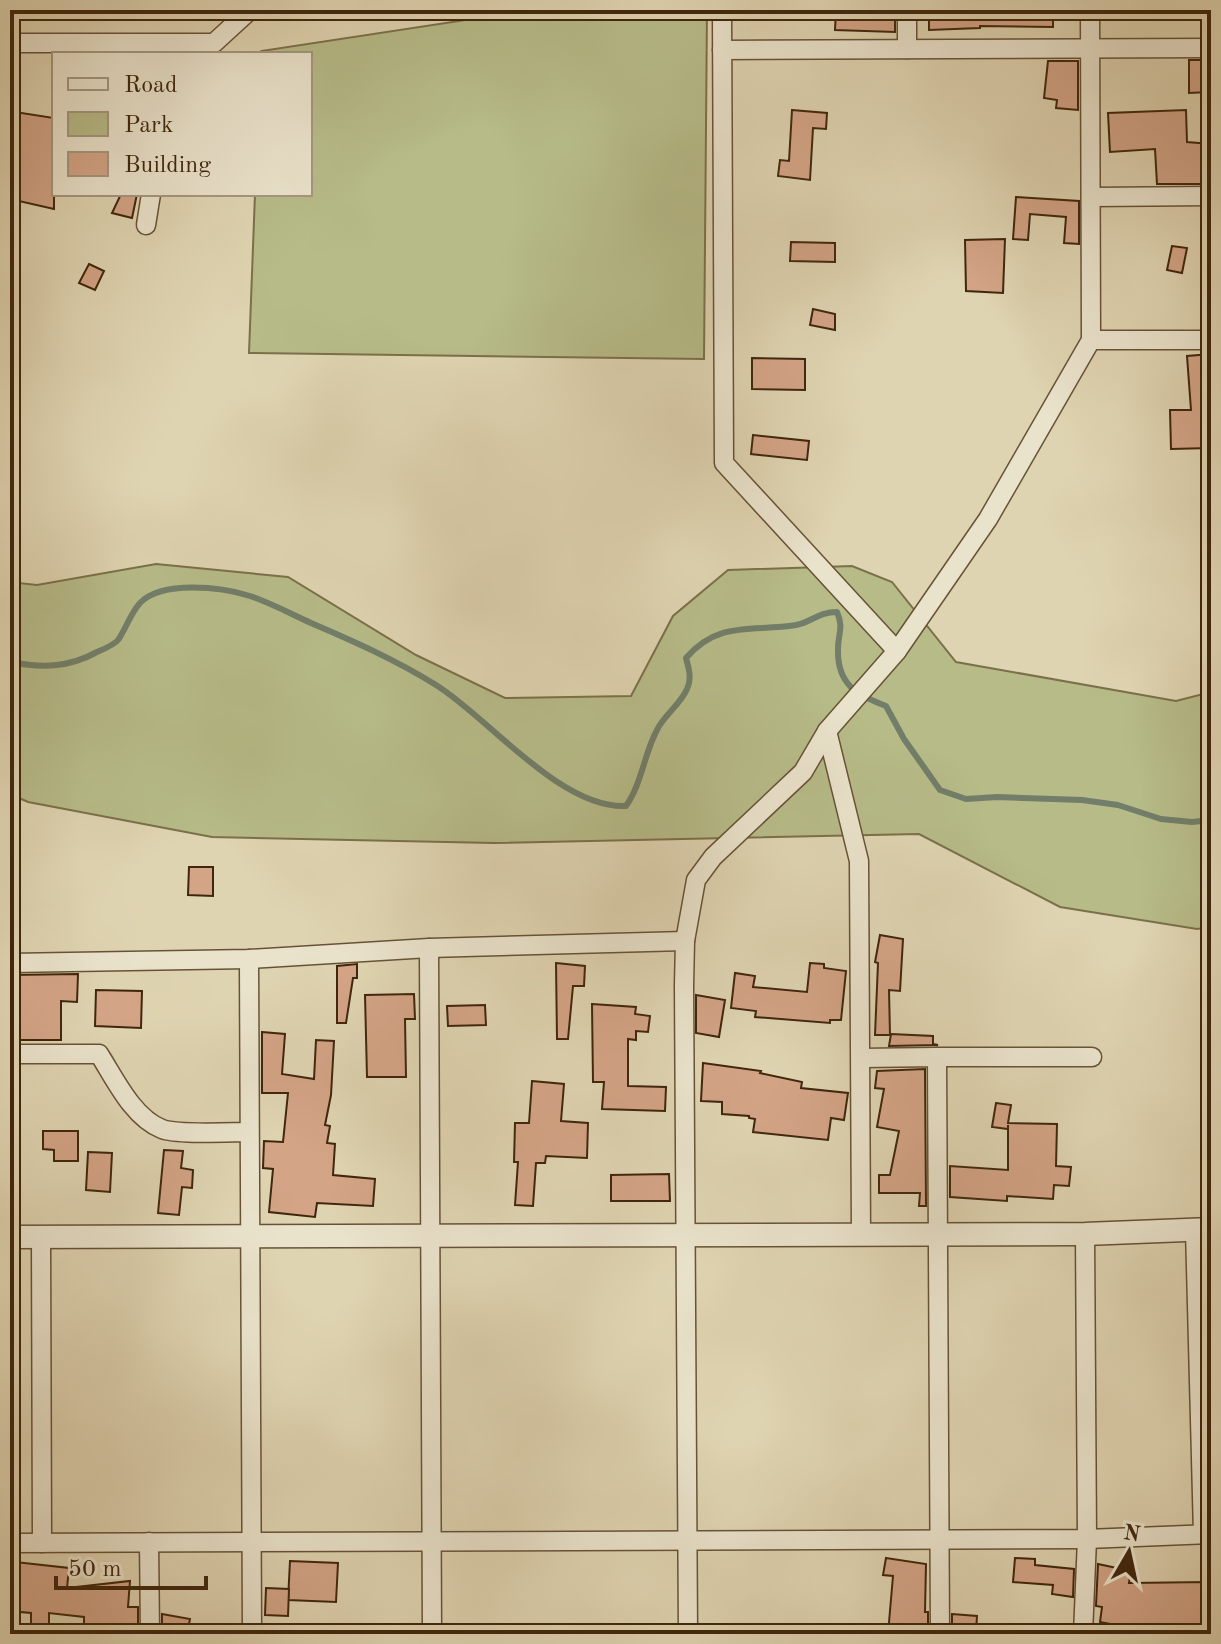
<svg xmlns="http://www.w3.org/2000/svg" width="1221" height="1644" viewBox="0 0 1221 1644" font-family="'Old Standard TT',serif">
	<rect width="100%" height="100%" fill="#dfd4b1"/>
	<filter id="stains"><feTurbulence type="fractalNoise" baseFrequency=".0025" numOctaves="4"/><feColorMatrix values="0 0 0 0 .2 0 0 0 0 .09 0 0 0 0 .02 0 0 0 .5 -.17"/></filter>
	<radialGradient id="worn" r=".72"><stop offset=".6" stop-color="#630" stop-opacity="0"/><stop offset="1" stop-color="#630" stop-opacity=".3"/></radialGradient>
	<g fill="#b6bb88" stroke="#7b704a" stroke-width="2">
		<path d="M532,10H707L704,359L249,353L255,194H310V54H261V51Z"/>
		<path d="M156,564L288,577L416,655L505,698L631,696L673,616L728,570L852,566L892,582L956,662L1176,701L1211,692V927L1197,929L1060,907L919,834L494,843L212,837L28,802L10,794V582L37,585Z"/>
	</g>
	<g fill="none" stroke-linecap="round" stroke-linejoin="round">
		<path stroke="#727e69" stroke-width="6" d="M10,662C42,668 68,668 97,652C104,649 114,645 118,640C126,629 130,614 140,603C162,580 222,587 250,596C271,603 291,614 311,623C353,641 396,660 436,685C488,717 560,809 626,806C642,783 644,754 657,730C664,715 680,705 687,689C692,679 689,669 686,658C718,620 753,632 796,625C812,622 818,612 837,612C844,628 838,633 838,649C837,685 857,695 886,706L904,739L940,790L966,799L997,797L1082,800L1118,805L1161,819L1192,822L1211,820"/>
	</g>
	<g fill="#d3a486" stroke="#40260d" stroke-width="2">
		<path d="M836,10H895V32L835,30Z"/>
		<path d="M929,10H1053V27L980,26V28L929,30Z"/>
		<path d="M1189,60H1209V92L1189,93Z"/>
		<path d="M1048,61H1078V110L1056,108L1057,100L1044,98Z"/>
		<path d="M792,110L827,113L826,129L813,128L810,180L778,176L780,160L789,161Z"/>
		<path d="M1186,110L1187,142L1211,144L1209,184H1157L1155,149L1110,152L1108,113Z"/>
		<path d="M15,112L54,118V209L10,199V144Z"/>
		<path d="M121,194H137L132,218L112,213Z"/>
		<path d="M1016,197L1079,201V244L1064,243L1066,217L1030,214L1028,240L1013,239Z"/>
		<path d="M1005,239L1003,293L966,291L965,240Z"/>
		<path d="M791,242L835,243V262L790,261Z"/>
		<path d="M1172,246L1187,248L1182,273L1167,270Z"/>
		<path d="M89,264L104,271L95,290L79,283Z"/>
		<path d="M813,309L835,314V330L810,325Z"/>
		<path d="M1211,354V448L1171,449L1170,410H1191L1187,356Z"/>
		<path d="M752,358L805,359V390L752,389Z"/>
		<path d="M753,435L809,441L807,460L751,454Z"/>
		<path d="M189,867H213V896L188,895Z"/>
		<path d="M880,935L903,939L900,991L889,990L890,1035H875L878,963L875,962Z"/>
		<path d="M556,963L585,966L584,986H573L568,1039H557Z"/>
		<path d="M810,963L824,964V968L846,971L841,1020H830V1023L755,1017L756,1011L731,1008L735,973L755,976L753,987L807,992Z"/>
		<path d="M357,964V978H353L346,1023H337V966Z"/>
		<path d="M78,974L77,1002L61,1001V1040H10V975Z"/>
		<path d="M96,990L142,991L141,1028L95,1026Z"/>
		<path d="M414,994L415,1019H405L406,1077H367L365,995Z"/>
		<path d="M696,995L725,1000L719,1037L696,1033Z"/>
		<path d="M592,1004L636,1007L635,1014L650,1016L648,1032L636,1031V1040L628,1039V1086L666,1087L665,1111L602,1109L604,1082H593Z"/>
		<path d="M485,1005L486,1025L448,1026L447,1006Z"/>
		<path d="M262,1032L285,1034L282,1074L314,1079L316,1040L334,1041L331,1095L325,1125L330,1126L327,1143L335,1144L333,1175L375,1179L373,1206L317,1203L315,1217L269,1212L273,1169L263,1168L264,1141L283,1142L288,1093H262Z"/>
		<path d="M891,1034L933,1036V1044L938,1045L889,1046Z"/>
		<path d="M703,1063L761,1071L760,1073L802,1082L801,1088L848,1093L844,1120L831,1118L828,1140L753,1132L755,1119L749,1118V1116L722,1114V1102L701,1101Z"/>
		<path d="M925,1069L926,1206H919L920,1193H879V1175H890L899,1131L877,1127L884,1089L875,1088L877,1071Z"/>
		<path d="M532,1081L564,1084L561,1121L588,1123L587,1158L546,1156L545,1163H536L533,1206L515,1205L518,1162H514L515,1123H529Z"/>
		<path d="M996,1103L1011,1105L1008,1123L1057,1124L1056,1166L1071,1167L1069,1186L1054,1185L1053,1199L1007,1196V1201L950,1197V1166L1008,1170V1125V1129L992,1127Z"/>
		<path d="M43,1131H78V1161H54V1150L43,1149Z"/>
		<path d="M164,1150L183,1151L181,1168L193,1170L192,1188L182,1187L179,1215L158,1213Z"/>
		<path d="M88,1152L112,1153L110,1192L86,1190Z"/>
		<path d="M669,1174L670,1201H611V1175Z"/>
		<path d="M886,1558L926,1564L925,1612H928V1629H925V1634H888L893,1576L883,1575Z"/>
		<path d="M1015,1558L1035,1559V1565L1074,1569L1073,1597L1052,1594L1053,1585L1013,1582Z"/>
		<path d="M290,1561L338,1563L336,1602L288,1600Z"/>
		<path d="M15,1562L69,1568L67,1588L130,1581L128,1607H138V1634H84V1617L49,1613V1634H31V1613L10,1611Z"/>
		<path d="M1098,1564L1131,1571L1129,1583L1208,1582L1206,1600L1203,1599L1205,1634H1161L1100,1622L1102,1607L1096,1606Z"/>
		<path d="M266,1588L289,1589L288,1616L265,1615Z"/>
		<path d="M162,1614L190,1619L187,1634H162Z"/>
		<path d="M952,1614L977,1616L976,1633L952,1631Z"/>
	</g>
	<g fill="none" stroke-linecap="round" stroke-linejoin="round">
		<defs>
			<g id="minor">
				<path d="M722,10L724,463L897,651"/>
				<path d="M907,10V49"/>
				<path d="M10,43H214L250,10"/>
				<path d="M722,50L1211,48"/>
				<path d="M1091,197L1211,196"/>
				<path d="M146,225L151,194"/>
				<path d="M1091,340H1211"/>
				<path d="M827,731L859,861L861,1234"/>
				<path d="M429,948L432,1634"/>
				<path d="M249,959L252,1634"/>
				<path d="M10,963L249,959L429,948L685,941"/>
				<path d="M10,1054H99C115,1079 133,1118 162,1129C177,1135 231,1132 249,1132"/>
				<path d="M937,1057H1092"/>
				<path d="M861,1058L937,1057L940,1634"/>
				<path d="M1195,1229L1203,1534"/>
				<path d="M41,1237L42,1543"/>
				<path d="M149,1542L150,1634"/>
				<path d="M10,1543L1087,1539L1211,1534"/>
				<path d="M688,1634L684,985L685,941L696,880L713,857L803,772L827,731L897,651L988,519L1091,340L1090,10"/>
				<path d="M1083,1634L1087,1539L1085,1234"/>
			</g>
			<path id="tertiary" d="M10,1237L1085,1234L1211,1229"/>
		</defs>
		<use href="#minor" stroke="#685236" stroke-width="21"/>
		<use href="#tertiary" stroke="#685236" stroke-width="25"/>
		<use href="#minor" stroke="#eae3cc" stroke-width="18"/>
		<use href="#tertiary" stroke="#eae3cc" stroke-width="22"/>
	</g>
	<rect width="1221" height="1644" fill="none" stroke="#dfd4b1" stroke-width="40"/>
	<rect x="12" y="12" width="1197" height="1620" fill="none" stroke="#40260d" stroke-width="4"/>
	<rect x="20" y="20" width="1181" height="1604" fill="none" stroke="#40260d" stroke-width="2"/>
	<rect x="52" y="52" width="260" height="144" fill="#eae3cc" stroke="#a69780" stroke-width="2"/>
	<rect x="68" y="78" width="40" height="12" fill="#eae3cc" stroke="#a69780" stroke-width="2"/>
	<text x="124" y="92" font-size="24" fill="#40260d">Road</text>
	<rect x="68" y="112" width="40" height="24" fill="#b6bb88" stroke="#a69780" stroke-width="2"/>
	<text x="124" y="132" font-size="24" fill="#40260d">Park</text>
	<rect x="68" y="152" width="40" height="24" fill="#d3a486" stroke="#a69780" stroke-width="2"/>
	<text x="124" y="172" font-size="24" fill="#40260d">Building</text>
	<g transform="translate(1129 1552) rotate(9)" stroke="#eae3cc" stroke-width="6" paint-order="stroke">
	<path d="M0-6L14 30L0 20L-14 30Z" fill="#40260d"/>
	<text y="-12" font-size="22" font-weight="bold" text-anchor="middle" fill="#40260d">N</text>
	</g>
	<path d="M56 1576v12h150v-12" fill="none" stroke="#40260d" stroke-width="4"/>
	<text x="68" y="1576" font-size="24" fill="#40260d" stroke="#eae3cc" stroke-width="6" paint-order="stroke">50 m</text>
	<rect width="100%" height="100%" filter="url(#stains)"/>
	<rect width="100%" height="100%" fill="url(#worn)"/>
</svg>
